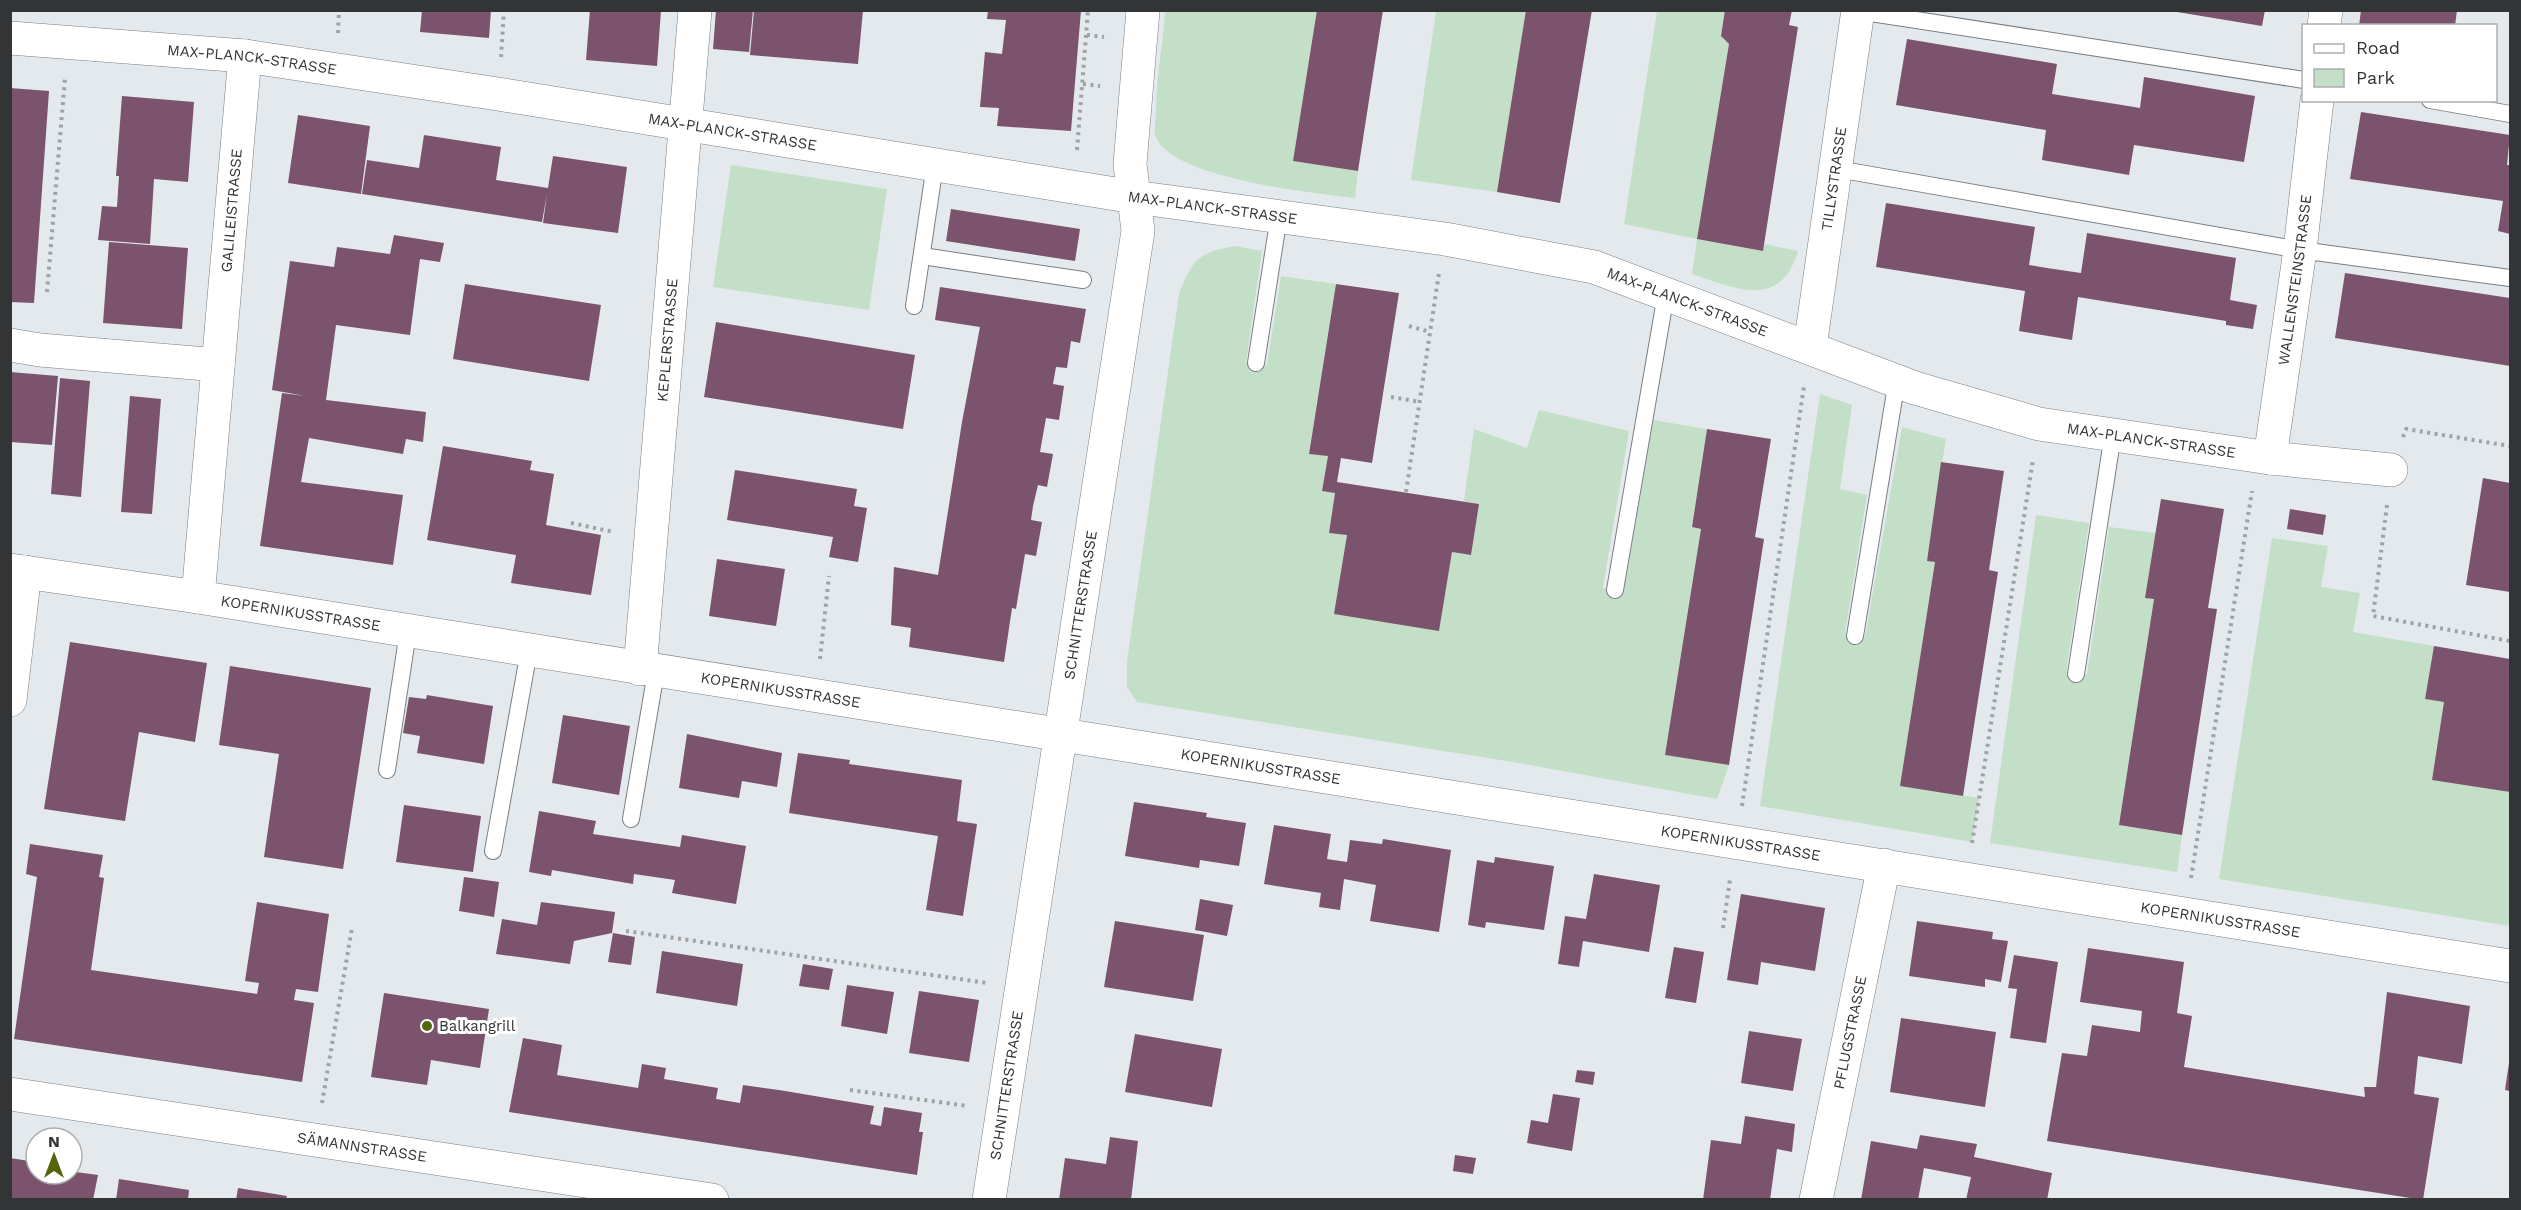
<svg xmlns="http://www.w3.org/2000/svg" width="2521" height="1210" viewBox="0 0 2521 1210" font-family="'Work Sans',sans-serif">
	<rect width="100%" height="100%" fill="#e3e9ed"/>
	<g fill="#c4dfc7">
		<path d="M1165,11H1317L1293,161L1358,171L1355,198C1315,193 1165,178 1155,134C1154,127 1156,118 1156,111C1156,77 1163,44 1165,11Z"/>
		<path d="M1436,11H1526L1497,192L1411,180Z"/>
		<path d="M1657,11H1725L1721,36L1729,44L1697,239L1762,251L1764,244L1798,251C1780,311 1735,288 1692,274L1697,239L1624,224Z"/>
		<path d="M731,165L887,189L869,310L713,287Z"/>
		<path d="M1235,246L1262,251L1246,362L1267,365L1281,276L1336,284L1309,453L1328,456L1322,491L1335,493L1329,532L1347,535L1335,614L1439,630L1452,552L1470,555L1479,504L1464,501L1474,429L1527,448L1539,410L1629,431L1603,588L1624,591L1653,420L1707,429L1692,527L1701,529L1665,755L1729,765L1717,799L1519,763L1137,702L1127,687V661L1179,294C1192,260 1198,252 1235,246Z"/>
		<path d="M1820,394L1852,405L1840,489L1867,495L1845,634L1865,637L1902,427L1946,439L1927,560L1935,562L1901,786L1979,798L1972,842L1760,806Z"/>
		<path d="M2036,515L2089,523L2066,672L2087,675L2109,527L2156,533L2146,598L2154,599L2119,825L2182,835L2177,872L1990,843Z"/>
		<path d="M2272,538L2328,546L2321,587L2360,593L2353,632L2434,646L2425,699L2444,702L2432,779L2510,792V926L2219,879Z"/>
	</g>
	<g fill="#7b536c">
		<path d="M422,10H491L489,38L420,32Z"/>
		<path d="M590,10H661L657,66L586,60Z"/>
		<path d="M716,10H753L749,52L713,49Z"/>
		<path d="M754,10H863L858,64L750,55Z"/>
		<path d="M988,10H1081L1071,131L997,126L999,108L980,107L985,52L1002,54L1006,20L987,19Z"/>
		<path d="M1317,10H1383L1358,171L1293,161Z"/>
		<path d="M1526,10H1592L1560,203L1497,192Z"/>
		<path d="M1725,10H1792L1789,25L1798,27L1763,251L1697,239L1729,44L1721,36Z"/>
		<path d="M2165,10H2265L2262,26Z"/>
		<path d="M2361,10H2457L2455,26H2359Z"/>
		<path d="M1907,39L2057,64L2052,94L2122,105L2140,108L2144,77L2255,96L2244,162L2134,145L2129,175L2042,160L2046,130L1896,105Z"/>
		<path d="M10,88L49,91L34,303L10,302Z"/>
		<path d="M122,96L194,102L188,182L154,179L150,244L98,240L102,206L117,207L119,176H116Z"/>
		<path d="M2361,112L2510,135L2507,165H2510V234L2498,231L2503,201L2350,179Z"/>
		<path d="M298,115L370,126L361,194L288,183Z"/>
		<path d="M424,135L501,147L496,180L548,188L553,156L627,167L618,233L543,223L547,194L542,222L362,194L367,160L419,168Z"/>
		<path d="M1886,203L2035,227L2029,265L2047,268L2081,273L2087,233L2236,258L2230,300L2257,305L2253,329L2226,325V321L2078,297L2072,340L2019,331L2025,291L1876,267Z"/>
		<path d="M951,209L1080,229L1075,261L946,241Z"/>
		<path d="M394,235L444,243L440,262L420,259L410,335L336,325L326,400L426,412L423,442L406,439L403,454L309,438L301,482L403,495L393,565L260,546L282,393L305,396L272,390L290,261L334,267L337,247L390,254Z"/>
		<path d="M109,242L188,248L182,329L103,323Z"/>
		<path d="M2345,273L2510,298V366L2335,338Z"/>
		<path d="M465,284L601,305L589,381L453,359Z"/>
		<path d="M1336,284L1399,293L1372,463L1341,458L1337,482L1479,504L1471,555L1452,552L1439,631L1334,614L1347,535L1329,533L1335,493L1322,491L1328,456L1309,454Z"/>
		<path d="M940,287L1086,309L1080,343L1071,341L1067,368L1056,367L1053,384L1064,386L1059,420L1046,418L1040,452L1053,454L1047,487L1038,485L1033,506L1031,520L1042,522L1036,556L1025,554L1016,609L1012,608L1004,662L909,647L911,628L891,625L894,567L938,575L962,422L980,327L935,320Z"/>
		<path d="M716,322L915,355L903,429L704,397Z"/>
		<path d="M10,372L58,376L52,445L10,442Z"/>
		<path d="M60,378L90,381L81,497L51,494Z"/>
		<path d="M130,396L161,399L152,514L121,512Z"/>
		<path d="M1707,429L1771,439L1755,537L1764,539L1729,765L1665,755L1701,529L1692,527Z"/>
		<path d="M443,446L532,461L530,470L554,474L546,525L601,535L591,595L511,583L516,555L427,540Z"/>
		<path d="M1941,462L2004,471L1989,570L1998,572L1963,796L1900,786L1935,562L1927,561Z"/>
		<path d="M735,470L857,489L854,506L867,508L858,562L829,557L833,537L727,520Z"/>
		<path d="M2483,478L2510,483V592L2466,585Z"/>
		<path d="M2161,499L2224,509L2208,608L2217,609L2182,835L2119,825L2154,599L2145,598Z"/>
		<path d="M2290,509L2326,515L2323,535L2287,529Z"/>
		<path d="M717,559L785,569L776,626L709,616Z"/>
		<path d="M70,642L207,663L195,742L139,732L125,821L44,809Z"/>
		<path d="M2434,646L2510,659V792L2432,780L2444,702L2425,699Z"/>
		<path d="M230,666L371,688L343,869L264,857L279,754L219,745Z"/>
		<path d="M427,695L493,706L484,764L417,753L420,736L403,733L409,697L426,699Z"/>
		<path d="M563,715L630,726L619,795L552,783Z"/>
		<path d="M687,734L782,753L777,787L742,781L739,798L679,788Z"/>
		<path d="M798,753L850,760L849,764L962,780L957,821L977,824L963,916L926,910L938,836L789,813Z"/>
		<path d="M1134,802L1207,813L1206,817L1246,823L1239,866L1200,860L1199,868L1125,856Z"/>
		<path d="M404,805L481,816L473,872L396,862Z"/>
		<path d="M539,811L596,821L593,834L680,847L682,835L746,846L736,904L672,893L675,880L634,874L633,884L552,870L551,876L529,872Z"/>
		<path d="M1274,825L1331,834L1327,859L1347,862L1350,840L1382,844L1383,839L1451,850L1439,932L1370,921L1376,885L1344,879L1340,910L1319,907L1321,893L1264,884Z"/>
		<path d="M30,844L103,855L99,877L104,878L91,970L257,994L259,983L245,981L257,902L329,914L318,992L296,989L295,994L294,1000L314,1003L302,1082L14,1039L37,877L26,874Z"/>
		<path d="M1495,857L1554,866L1544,930L1486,922L1485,928L1468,925L1477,860L1494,863Z"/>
		<path d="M1594,874L1660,885L1649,952L1583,941L1579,967L1558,964L1565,916L1586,919Z"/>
		<path d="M464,877L499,882L494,917L459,911Z"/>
		<path d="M1741,894L1825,908L1815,971L1761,962L1758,985L1727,980Z"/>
		<path d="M1200,899L1233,905L1227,936L1195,930Z"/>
		<path d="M541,902L615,912L612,933L574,941L570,964L496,954L502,919L537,925Z"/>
		<path d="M1115,921L1204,935L1193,1001L1104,987Z"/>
		<path d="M1917,921L1993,932L1992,939L2008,941L2001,982L1985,979V987L1909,976Z"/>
		<path d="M613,933L635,937L631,965L608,962Z"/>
		<path d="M1674,947L1704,952L1696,1003L1665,998Z"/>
		<path d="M2088,948L2184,962L2177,1013L2192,1016L2184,1067L2365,1097L2364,1087H2376L2387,992L2470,1006L2462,1064L2418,1056L2414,1094L2439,1098L2423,1200L2047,1141L2062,1053L2087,1056L2092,1025L2140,1032L2142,1011L2080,1002Z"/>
		<path d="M662,951L743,964L737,1006L656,993Z"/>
		<path d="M2014,955L2058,962L2046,1043L2010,1038L2017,989L2008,988Z"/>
		<path d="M803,964L833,969L829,990L799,986Z"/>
		<path d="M847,985L894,992L887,1034L841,1026Z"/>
		<path d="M919,991L979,1000L969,1062L909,1053Z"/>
		<path d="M384,993L489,1009L480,1068L431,1060L427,1085L371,1077Z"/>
		<path d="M1901,1018L1996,1032L1985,1107L1890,1092Z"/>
		<path d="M1749,1031L1802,1039L1793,1091L1741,1083Z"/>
		<path d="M1135,1034L1222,1049L1212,1107L1125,1092Z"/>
		<path d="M523,1038L562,1045L557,1075L638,1088L642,1064L666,1068L664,1079L718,1088L716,1099L740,1103L743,1085L779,1090L874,1106L870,1124L881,1126L884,1107L922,1113L919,1132H923L917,1175L509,1112Z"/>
		<path d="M2509,1063H2510V1091L2505,1090Z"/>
		<path d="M1577,1070L1595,1072L1593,1085L1575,1082Z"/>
		<path d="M1553,1094L1580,1098L1572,1151L1527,1143L1531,1120L1548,1123Z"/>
		<path d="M1745,1116L1795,1124L1792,1152L1777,1149L1770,1200H1703L1711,1140L1741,1144Z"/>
		<path d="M1920,1135L1977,1144L1974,1157L2052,1173L2047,1200H1966L1971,1177L1924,1168L1918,1200H1861L1871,1141L1917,1149Z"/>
		<path d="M1110,1137L1138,1141L1131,1200H1059L1065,1158L1106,1164Z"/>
		<path d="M1455,1155L1476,1158L1473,1174L1453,1171Z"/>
		<path d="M10,1158L36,1162V1174H72V1167L77,1168L76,1172L98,1175L93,1200H10Z"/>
		<path d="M119,1179L189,1190L188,1200H116Z"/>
		<path d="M238,1188L287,1196L286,1200H236Z"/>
	</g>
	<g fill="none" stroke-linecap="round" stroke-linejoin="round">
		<defs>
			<g id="lane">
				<path d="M1858,11L2304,80"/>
				<path d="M2430,100L2510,114"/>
				<path d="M1837,169L2300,250L2510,278"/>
				<path d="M922,256L1083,280"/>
				<path d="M914,306L935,165"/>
				<path d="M1256,363L1279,216"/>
				<path d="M1615,590L1666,294"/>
				<path d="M1855,636L1897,380"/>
				<path d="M2076,674L2113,434"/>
				<path d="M387,770L408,632"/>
				<path d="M631,819L656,672"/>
				<path d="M493,851L529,651"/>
			</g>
			<g id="street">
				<path d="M2324,26L2326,10"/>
				<path id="s1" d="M10,38L245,56L498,94L1134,197L1445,239L1594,267L1915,388L2039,424L2270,458L2391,470"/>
				<path d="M10,345L40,350L218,365"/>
				<path id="s2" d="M1810,347L1858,10"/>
				<path id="s3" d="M2270,458L2300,250L2317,100"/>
				<path id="s4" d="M10,570L198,597L2510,966"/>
				<path id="s5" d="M198,597L245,56"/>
				<path id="s6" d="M640,669L695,10"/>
				<path d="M10,700L25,572"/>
				<path id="s7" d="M10,1094L712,1200"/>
				<path id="s8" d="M989,1200L1138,231L1130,164L1143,10"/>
				<path id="s9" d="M1816,1200L1884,865"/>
			</g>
		</defs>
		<use href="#lane" stroke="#7a7f83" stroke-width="18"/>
		<use href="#street" stroke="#7a7f83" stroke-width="34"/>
		<g stroke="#9fa3a6" stroke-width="4" stroke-dasharray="3 4.5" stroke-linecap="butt">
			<path d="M338,33L339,10"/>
			<path d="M1087,35L1104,37"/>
			<path d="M501,57L504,10"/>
			<path d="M1083,84L1100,86"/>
			<path d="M1077,150L1088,10"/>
			<path d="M47,292L65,78"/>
			<path d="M1409,326L1430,332"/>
			<path d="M1391,397L1420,402"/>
			<path d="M2403,437L2406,429L2510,446"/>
			<path d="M1406,492L1439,273"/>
			<path d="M2387,505L2373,616L2510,641"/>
			<path d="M571,523L614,532"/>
			<path d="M820,659L829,576"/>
			<path d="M1742,806L1804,386"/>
			<path d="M1972,843L2033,460"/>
			<path d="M2191,878L2252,491"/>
			<path d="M1723,928L1730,879"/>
			<path d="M626,931L987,983"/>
			<path d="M850,1090L968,1106"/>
			<path d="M322,1103L352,928"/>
		</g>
		<use href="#lane" stroke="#fff" stroke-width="16"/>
		<use href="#street" stroke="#fff" stroke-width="33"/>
	</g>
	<circle fill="#55650b" stroke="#fff" stroke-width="2" cx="427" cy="1026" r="6"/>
	<g text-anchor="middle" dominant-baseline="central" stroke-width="6" stroke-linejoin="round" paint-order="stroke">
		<g font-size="15" fill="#323436" stroke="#fff">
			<text stroke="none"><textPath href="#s1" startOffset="243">MAX-PLANCK-STRASSE</textPath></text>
			<text stroke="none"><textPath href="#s1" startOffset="729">MAX-PLANCK-STRASSE</textPath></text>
			<text stroke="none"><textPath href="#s2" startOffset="170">TILLYSTRASSE</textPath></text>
			<text stroke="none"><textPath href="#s1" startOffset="1215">MAX-PLANCK-STRASSE</textPath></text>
			<text stroke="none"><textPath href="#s5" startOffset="388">GALILEISTRASSE</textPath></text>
			<text stroke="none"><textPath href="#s3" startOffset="180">WALLENSTEINSTRASSE</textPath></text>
			<text stroke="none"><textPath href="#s1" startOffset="1701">MAX-PLANCK-STRASSE</textPath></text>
			<text stroke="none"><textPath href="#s6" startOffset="330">KEPLERSTRASSE</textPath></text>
			<text stroke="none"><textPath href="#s1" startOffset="2187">MAX-PLANCK-STRASSE</textPath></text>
			<text stroke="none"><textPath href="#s8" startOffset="602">SCHNITTERSTRASSE</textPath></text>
			<text stroke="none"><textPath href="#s4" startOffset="294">KOPERNIKUSSTRASSE</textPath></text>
			<text stroke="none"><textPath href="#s4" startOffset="780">KOPERNIKUSSTRASSE</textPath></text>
			<text stroke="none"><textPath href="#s4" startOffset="1266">KOPERNIKUSSTRASSE</textPath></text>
			<text stroke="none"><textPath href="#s4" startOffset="1752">KOPERNIKUSSTRASSE</textPath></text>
			<text stroke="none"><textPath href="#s4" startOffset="2238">KOPERNIKUSSTRASSE</textPath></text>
			<text stroke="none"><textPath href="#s9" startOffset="171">PFLUGSTRASSE</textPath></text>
			<text stroke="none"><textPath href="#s8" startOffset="116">SCHNITTERSTRASSE</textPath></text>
			<text stroke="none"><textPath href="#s7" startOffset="356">SÄMANNSTRASSE</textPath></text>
		</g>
		<g font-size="15" fill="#323436" stroke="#fff" text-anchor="start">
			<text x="439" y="1026">Balkangrill</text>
		</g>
	</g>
	<rect width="2521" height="1210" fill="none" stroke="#323436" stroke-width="24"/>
	<rect x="2302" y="24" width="195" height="78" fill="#ffffff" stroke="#adaeaf" stroke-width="1.5"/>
	<rect x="2314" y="44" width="30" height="9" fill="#ffffff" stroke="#adaeaf" stroke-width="1.5"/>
	<text x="2356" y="54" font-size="18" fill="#323436">Road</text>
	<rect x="2314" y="69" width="30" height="18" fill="#c4dfc7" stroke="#adaeaf" stroke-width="1.5"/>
	<text x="2356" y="84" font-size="18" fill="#323436">Park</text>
	<g transform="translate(54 1156)"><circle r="28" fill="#ffffff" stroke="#adaeaf" stroke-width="1.5"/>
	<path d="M0-4.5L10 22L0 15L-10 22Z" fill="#55650b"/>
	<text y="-9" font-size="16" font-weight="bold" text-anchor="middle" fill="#323436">N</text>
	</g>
</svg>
